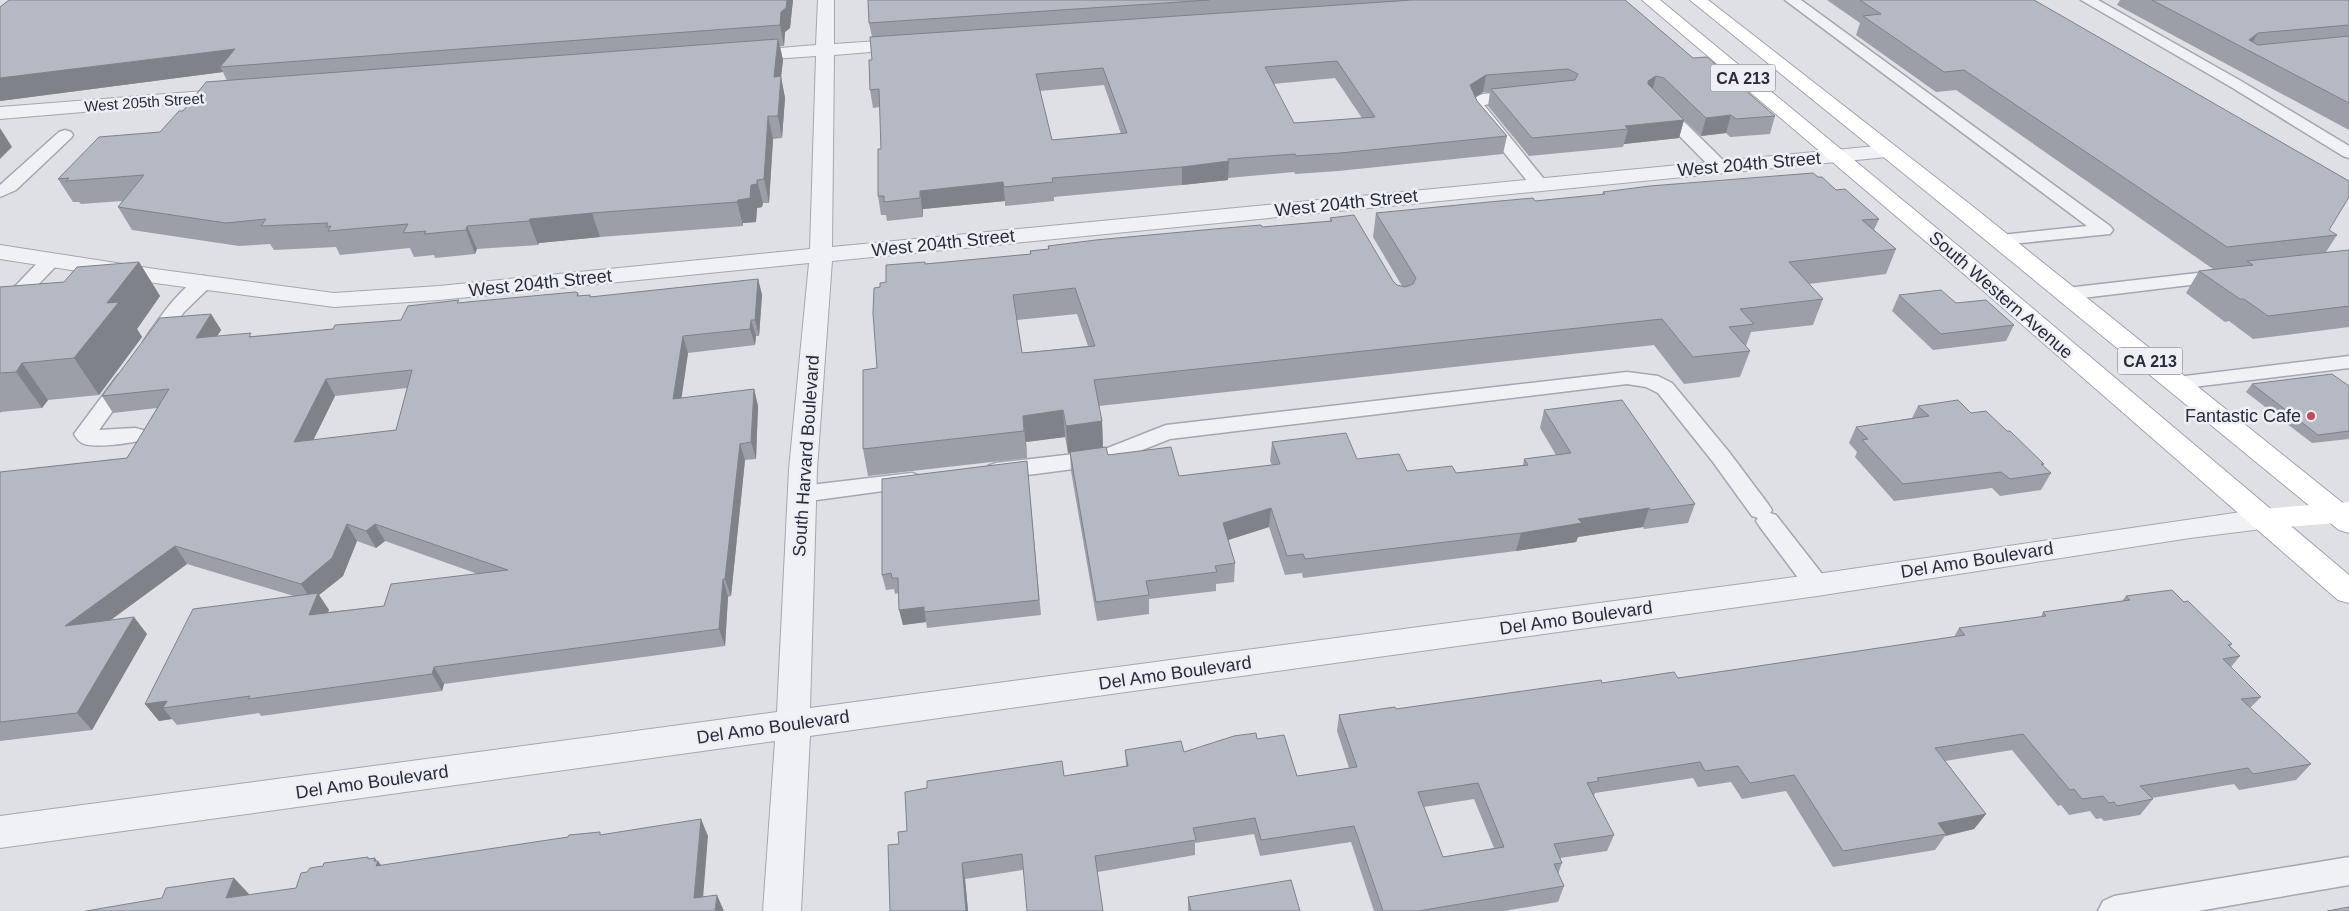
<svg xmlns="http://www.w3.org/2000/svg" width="2349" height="911" viewBox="0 0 2349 911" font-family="Helvetica,sans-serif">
	<rect width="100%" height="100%" fill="#dee0e6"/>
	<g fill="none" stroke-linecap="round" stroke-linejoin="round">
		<defs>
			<g id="service">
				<path d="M1785,0H1801L2110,226L2113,230L2110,234L2001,245L1995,244L1992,240L1995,236L2001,235L2087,226Z"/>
				<path d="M2081,0H2098L2241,81L2349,146V158L2343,156L2231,87Z"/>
				<path d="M1519,91L1524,93L1527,96L1524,99L1484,105L1548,184L1545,188H1533L1476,118L1468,104L1478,96L1483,94Z"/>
				<path d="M1660,102L1666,104L1726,163L1728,167L1726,171H1714L1654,110L1652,107L1654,104Z"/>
				<path d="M65,130L71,132L73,135L71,138L16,190L0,197V185L59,132Z"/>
				<path d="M51,254L58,256L60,260L58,264L7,317L0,319V302L44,256Z"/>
				<path d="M2224,270L2231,272L2233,276L2231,280L2066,300L2059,298L2056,294L2059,290L2066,288Z"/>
				<path d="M204,276L211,278L214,282L211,286L184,312L160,346L153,348L146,346L143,342C155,324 183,282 204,276Z"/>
				<path d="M2349,356V368L2177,389L2170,388L2166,383L2170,378L2177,377Z"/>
				<path d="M1627,372L1658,376L1672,383L1729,452L1768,504L1772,510L1770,513L1776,515L1826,579L1830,585L1826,591L1817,594L1808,591L1760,527L1756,521L1758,518L1752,516L1713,462L1658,393L1646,387L1627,384L1170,439L1104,465L996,479L988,476L985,471L988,466L996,463L1100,451L1166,425Z"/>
				<path d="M125,374L132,375L135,380L99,430L135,428L143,430L146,435L143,440C131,443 93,449 82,443C78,441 76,437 74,434L118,375Z"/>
				<path d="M912,473L920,476L924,481L920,486L802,502L794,500L790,494L794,488L802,486Z"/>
				<path d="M2349,857V885L2198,911H2098L2103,901L2114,896Z"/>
			</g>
			<g id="minor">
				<path d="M818,0H834V44L908,39L914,40L917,44L914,48L908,49L834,55L832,247L1887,145L1894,147L1897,151L1894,155L1887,157L832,261L817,469L810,708L1817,574L2262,509L2272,512L2277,519L2272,526L2262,529L2190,538L1817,596L810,736L801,911H763L775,741L0,848V816L777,712L789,469L809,263L439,300L334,307L155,283L0,259V245L155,269L334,293L439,286L810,249L816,56L744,61L738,60L735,56L738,52L744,51L816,45Z"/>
				<path d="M230,89L237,91L239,95L237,99L0,119V107Z"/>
			</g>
			<g id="primary">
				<path d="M1642,0H1660L1980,264L2349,575V603L2338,600L1964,274Z"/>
				<path d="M1690,0H1708L1971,205L2349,508V533L2339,530L1955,215Z"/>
			</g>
		</defs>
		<use href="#service" stroke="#a4a7b0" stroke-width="3"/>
		<use href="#minor" stroke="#a4a7b0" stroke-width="2"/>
		<use href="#primary" stroke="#9ea4b1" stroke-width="2"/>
		<use href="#service" fill="#f0f1f5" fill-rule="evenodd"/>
		<use href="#minor" fill="#f0f1f5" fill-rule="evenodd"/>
		<path fill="#fff" fill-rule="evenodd" d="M2349,502V522L2262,529L2252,526L2247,519L2252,512L2262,509Z"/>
		<use href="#primary" fill="#fff" fill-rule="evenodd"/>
	</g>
	<g fill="#9c9fa8" fill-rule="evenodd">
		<path d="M9,0H793L790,28L785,32L784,46H780L783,60L781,77L785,98L782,138L773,139L769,203H763L762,207L757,208L756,222L743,223V226L600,237L539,243L538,245L477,249L475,254L435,258L434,255L414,257L410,248L340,255L336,247L274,250L270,244L239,246L132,230L118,207L122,201L81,204L79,202H73L58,179L160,132L183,111L227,81L223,72L0,101V7Z"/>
		<path d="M868,0H1625L1693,58L1775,116L1770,134L1730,137L1726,133L1701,136L1684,120L1679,138L1624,144L1623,147L1529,156L1488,106L1490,92H1483L1475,97L1477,101L1507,136L1503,154L1338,171L1295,174L1294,172L1228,178V180L1182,185L1054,197V201L1005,206V201L923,209V217L887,221L886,215H881L878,196L881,149L880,107L873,108L870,90L872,60V37L869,23ZM1335,78L1362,118L1294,123L1273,84ZM1104,85L1121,134L1052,140L1040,91Z"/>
		<path d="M1827,0H2034L2329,230L2337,235L2326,252L2349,250V327L2253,339L2229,321L2225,322L2186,293L2199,271L2213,269L1956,90L1936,92L1856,35L1860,23Z"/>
		<path d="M2120,0H2349V130L2117,5Z"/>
		<path d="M1818,177L1879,219L1874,230L1896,249L1886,274L1809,284L1823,299L1813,325L1751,332L1746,346L1750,351L1740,377L1684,384L1654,345L1099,406L1102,421L1103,448L1108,455L1179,476L1272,465L1270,461L1272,442L1357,459L1407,471L1456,473L1523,465L1524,459L1556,455L1540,428L1544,410L1695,504L1688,523L1644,529L1643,527L1578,537L1576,542L1516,551L1303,578L1302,573L1285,575L1269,527L1228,540L1235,563L1234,582L1216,584V591L1149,599V614L1097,621L1071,471L1070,453H1068L1065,437L1026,442L1027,458L868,476L863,449L877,368L880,287L886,282L925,264L1030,254V251L1048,249V246L1330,221V218L1397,285L1402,286L1373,237L1376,213L1535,201L1602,195L1603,192ZM1077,314L1088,346L1022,353L1017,320Z"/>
		<path d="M139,262L160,296L137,329L142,337L99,395L48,400L42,408L1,412L0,413V287L64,282Z"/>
		<path d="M758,279L762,295L759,336H756L755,345L688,353L681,398L754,389L758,406L756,459L745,460L731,596L728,597L725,646L444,684L442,691L261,716L259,713L177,725L172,719L159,721L145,704L294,596L187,564L111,620L147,634L92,730L0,741V472L127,458L157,408L113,413L102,396L211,314L221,330L217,336H253L333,329L401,320L460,303L578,293L579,296L590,295L591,297ZM407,388L396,430L313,440L335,396ZM357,541L376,548L385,541L478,574L384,606L328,612L329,610L319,595L343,576Z"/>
		<path d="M1899,295L1956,303L2014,325L2006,341L1933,350L1892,311Z"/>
		<path d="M2252,384L2349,386V439L2312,443L2246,392Z"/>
		<path d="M1918,406L1971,413L2007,431L2044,464L2043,466L2051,473L2041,490L2000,496L1992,488L1894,501L1855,457L1857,452L1849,443L1856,427L1912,418Z"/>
		<path d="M1027,461L1041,615L927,628L926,622L903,625L899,593L895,594L894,589L886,590L882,575Z"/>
		<path d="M2126,596L2184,602L2232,644L2230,646L2240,656L2231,667L2261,697L2250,708L2311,764L2296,780L2239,790L2234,784L2152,798L2153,799L2140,815L2104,821L2101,818L2096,819L2090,811L2069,815L2061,805L2058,806L2012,750L1945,761L1986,814L1974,829L1945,836L1935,850L1833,867L1786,791L1742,799L1731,782L1698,787L1693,778L1595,793L1594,796L1614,835L1607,851L1560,858L1562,863L1558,874L1564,886L1558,902L1504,911H1374L1351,842L1260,856L1254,834L1195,843V855L1098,872L1023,870L965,879L968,911H890L899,844L907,831L1064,776L1126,766L1125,750L1184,752L1257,739L1297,776L1349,768L1337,731L1339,715L1396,709L1602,683L1678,678L1954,637L1959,628L2041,617L2043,612L2122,601ZM1474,799L1494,848L1443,857L1424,807Z"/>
		<path d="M1188,897L1300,911H1188Z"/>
	</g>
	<g fill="#7f8288">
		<path d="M787,0H793L790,28L785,32L784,46L780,25L781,12Z"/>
		<path d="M2258,33L2248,50L2249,40Z"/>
		<path d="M778,39L783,60L781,77L785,98L782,138L778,116L774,77Z"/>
		<path d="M235,49L220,67L223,72L0,101V78Z"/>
		<path d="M1486,75L1483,92L1467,103L1470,85Z"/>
		<path d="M1656,76L1652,93L1644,98L1648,81Z"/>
		<path d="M1731,115L1726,133L1701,136L1706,118Z"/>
		<path d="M768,116L773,139L769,203L764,179Z"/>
		<path d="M1684,120L1679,138L1624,144L1628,129L1625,126Z"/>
		<path d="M0,128L12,147L0,159Z"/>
		<path d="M1229,161L1228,180L1182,185V167Z"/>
		<path d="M757,180L763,203L762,207L757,208L756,222L743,223V226L737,202L738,200L751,185Z"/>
		<path d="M1003,182L1005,201L923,209V217L920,191Z"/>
		<path d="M592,213L600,237L539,243L538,245L529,221L530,219Z"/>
		<path d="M467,226L477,249L475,254L466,230Z"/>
		<path d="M139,262L160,296L137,329L142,337L99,395L74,358L107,303Z"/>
		<path d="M758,279L762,295L759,336L755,320Z"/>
		<path d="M211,314L221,330L206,354L196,338Z"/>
		<path d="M751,320L756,336L755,345L750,329Z"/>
		<path d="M683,336L688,353L679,416L673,399Z"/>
		<path d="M22,363L48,400L42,408L16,372Z"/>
		<path d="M326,379L335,396L304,459L294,442Z"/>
		<path d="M754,389L758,406L756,459L751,442Z"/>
		<path d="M1063,410L1065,437L1026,442L1027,458L1023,416Z"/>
		<path d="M1102,421L1103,448L1068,453L1066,426Z"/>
		<path d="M740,444L745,460L731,596L725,579Z"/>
		<path d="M1271,508L1269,527L1222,542L1223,523Z"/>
		<path d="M1649,508L1643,527L1578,537L1576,542L1516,551L1521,533L1578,519Z"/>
		<path d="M347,524L357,541L343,576L319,595L329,610L320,632L309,615L312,601L301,584Z"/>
		<path d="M375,524L385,541L376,548L366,531Z"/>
		<path d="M175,546L187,564L79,643L65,626Z"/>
		<path d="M723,579L728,597L725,646L719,629Z"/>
		<path d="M924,607L926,622L903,625L899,610Z"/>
		<path d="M134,617L147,634L92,730L77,713Z"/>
		<path d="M434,667L444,684L442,691L432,674Z"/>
		<path d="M167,701L163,708L172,719L159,721L145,704Z"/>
		<path d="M1986,814L1974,829L1945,836L1946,834L1938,823Z"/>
		<path d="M701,819L708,836L702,911L694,898Z"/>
		<path d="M375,858L377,862L378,861L390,877L376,866L374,861Z"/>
		<path d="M962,863L965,879L968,911H966Z"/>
		<path d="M234,878L249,894L242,911L226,898Z"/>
		<path d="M717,895L724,911H715Z"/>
	</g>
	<g fill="#b5b9c3" stroke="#7f8288" fill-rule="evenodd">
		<path d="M9,0H787L786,8L781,12L780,25L220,67L235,49L0,78V7Z"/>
		<path d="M868,0H1209L869,23Z"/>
		<path d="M1412,0H1625L1693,58L1707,57L1775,116L1736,119L1731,115L1706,118L1664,78L1656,76L1648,81V84L1684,120L1625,126L1628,129L1532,138L1491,89L1575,80L1578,74L1568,69L1486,75L1470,85L1477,101L1507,136L1340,153L1296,156L1295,154L1228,159L1229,161L1182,167L1052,178L1053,182L1004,187L1003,182L920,191V198L884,202V196H878V149H881L879,89L870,90L869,60H872L870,37ZM1337,61L1375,117L1294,123L1265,67ZM1103,68L1127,133L1052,140L1036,74Z"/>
		<path d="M1860,0H2034L2349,181V197L2329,230L2337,235L2227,247L1964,70L1944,72L1863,16L1881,14Z"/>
		<path d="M2152,0H2349V25L2258,33L2249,40L2258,45L2349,36V103Z"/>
		<path d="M778,39L774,77L781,76L778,116H768L764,179L757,180V184L751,185L750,198L738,200L737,202L592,213L530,219L529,221L467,226L466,230L424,234L426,231L403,233L408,224L328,231L331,226L326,227L328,223L261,226L266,219L226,223L118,207L144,175L66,181L69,178L58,179L99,137L160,132L179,111H183L206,82Z"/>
		<path d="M1813,173L1818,177H1822L1836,190L1845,189L1879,219L1862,220L1896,249L1789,262L1823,299L1740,309L1754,324L1729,327L1750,351L1693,357L1662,319L1094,380L1102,421L1066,426L1063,410L1023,416L1024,431L863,449V370L877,368L873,313L874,288L880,287V283L886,282V265L925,262V264L1031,254L1030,251L1049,249L1048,246L1096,240L1214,229L1261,225L1262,227L1332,221L1330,218L1354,215L1393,281L1397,285L1405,287L1413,284L1416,278L1376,213L1489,202L1533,198L1535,201L1605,194L1603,192L1650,186ZM1075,288L1095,346L1022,353L1013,295Z"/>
		<path d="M2349,250V306L2268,316L2244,299H2240L2199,271L2253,265L2247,261Z"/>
		<path d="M139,262L107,303L119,302L74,358L22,363L16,372L0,373V287L64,282L77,267Z"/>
		<path d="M758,279L755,320H751L750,329L683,336L673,399L754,389L751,442L740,444L725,579H723L719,629L434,667L432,674L248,699L250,696L163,708L167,701L145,704L193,609L318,593L309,615L384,606L391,584L508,570L375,524L366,531L347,524L332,558L301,584L175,546L65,626L134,617L77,713L0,722V472L127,458L169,389L102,396L160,318L211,314L196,338L251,333L249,337L333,329L335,325L401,320L408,306L459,300L457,303L575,292L578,293L577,296L590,295V297ZM412,370L396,430L294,442L326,379Z"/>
		<path d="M1941,290L1956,303L1986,300L2014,325L1941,334L1899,295Z"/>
		<path d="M2332,374L2349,386V431L2318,435L2252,384Z"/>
		<path d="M1622,400L1695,504L1650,510L1649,508L1578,519L1582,523L1521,533L1305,559L1303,554L1287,556L1271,508L1223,523L1235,563L1215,566L1217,572L1146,581L1149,595L1096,602L1070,452L1106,447L1108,455L1171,447L1179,476L1280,464L1272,442L1346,433L1357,459L1399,454L1407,471L1452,466L1456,473L1528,465L1524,459L1571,453L1544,410Z"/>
		<path d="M1958,400L1971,413L1986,411L2007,431H2010L2044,464H2041L2051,473L2010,479L2001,472L1903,484L1862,440L1868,439L1856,427L1929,416L1918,406Z"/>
		<path d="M1027,461L1039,600L924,612V607L899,610L898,578H892L891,573L882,575V479Z"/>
		<path d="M2172,590L2184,602L2188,601L2232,644L2228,645L2240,656L2223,659L2261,697L2241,699L2311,764L2253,774L2248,768L2140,786L2153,799L2117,806L2114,802L2109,803L2103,796L2082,799L2074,789L2070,790L2023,734L1935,748L1986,814L1938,823L1946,834L1843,851L1794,775L1750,783L1738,766L1705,771L1700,762L1597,778L1599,781L1587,783L1614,835L1554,844L1562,863L1554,864L1564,886L1419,911H1383L1354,826L1261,840L1255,818L1193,828L1196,840L1095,856L1103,911H1027L1022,854L962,863L966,911H890L888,845L899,844L898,832L907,831L905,792L927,788V781L1062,761L1064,776L1128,766L1125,750L1181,741L1184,752L1234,736L1256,733L1257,739L1284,735L1297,776L1357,767L1339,715L1395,707L1396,709L1601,680L1602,683L1674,672L1678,678L1752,667L1965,635L1959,628L2046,616L2043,612L2130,600L2126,596ZM1478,783L1504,847L1443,857L1418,792Z"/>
		<path d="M701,819L694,898L717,895L715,911H86L162,898L166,888L234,878L226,898L296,888L301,873L307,872L310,868L323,866L324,863L368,857V859L375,858L374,861H378L376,866L568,837L569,835L600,832V835Z"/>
		<path d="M1291,880L1300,911H1191L1188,897Z"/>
		<path d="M2349,907V911H2327Z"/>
	</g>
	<circle fill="#c54950" stroke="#edeff4" stroke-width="2" cx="2311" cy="416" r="5"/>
	<g text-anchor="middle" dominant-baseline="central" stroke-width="5" stroke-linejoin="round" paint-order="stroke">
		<g font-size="15" fill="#282d3c" stroke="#edeff4">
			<text transform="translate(144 102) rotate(-4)">West 205th Street</text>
		</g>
		<g fill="#edeff4" stroke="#636773" stroke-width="1">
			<rect x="1710.5" y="64.5" width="65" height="27" rx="4"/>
			<rect x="2117.5" y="347.5" width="65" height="27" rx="4"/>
		</g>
		<g font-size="16" font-weight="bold" fill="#282d3c">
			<text x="1743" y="78">CA 213</text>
			<text x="2150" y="361">CA 213</text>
		</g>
		<g font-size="18" fill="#282d3c" stroke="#edeff4">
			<text transform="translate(1749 164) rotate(-5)">West 204th Street</text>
			<text transform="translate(1346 203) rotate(-6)">West 204th Street</text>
			<text transform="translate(943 243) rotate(-6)">West 204th Street</text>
			<text transform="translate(540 283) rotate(-6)">West 204th Street</text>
			<text transform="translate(2001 295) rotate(41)">South Western Avenue</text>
			<text transform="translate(806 456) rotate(-86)">South Harvard Boulevard</text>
			<text transform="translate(1977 560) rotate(-9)">Del Amo Boulevard</text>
			<text transform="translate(1576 618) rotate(-8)">Del Amo Boulevard</text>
			<text transform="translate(1175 673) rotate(-8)">Del Amo Boulevard</text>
			<text transform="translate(773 727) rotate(-8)">Del Amo Boulevard</text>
			<text transform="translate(372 782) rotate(-8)">Del Amo Boulevard</text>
		</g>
		<g font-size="18" fill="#282d3c" stroke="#edeff4" text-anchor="end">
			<text x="2301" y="416">Fantastic Cafe</text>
		</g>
	</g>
</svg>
